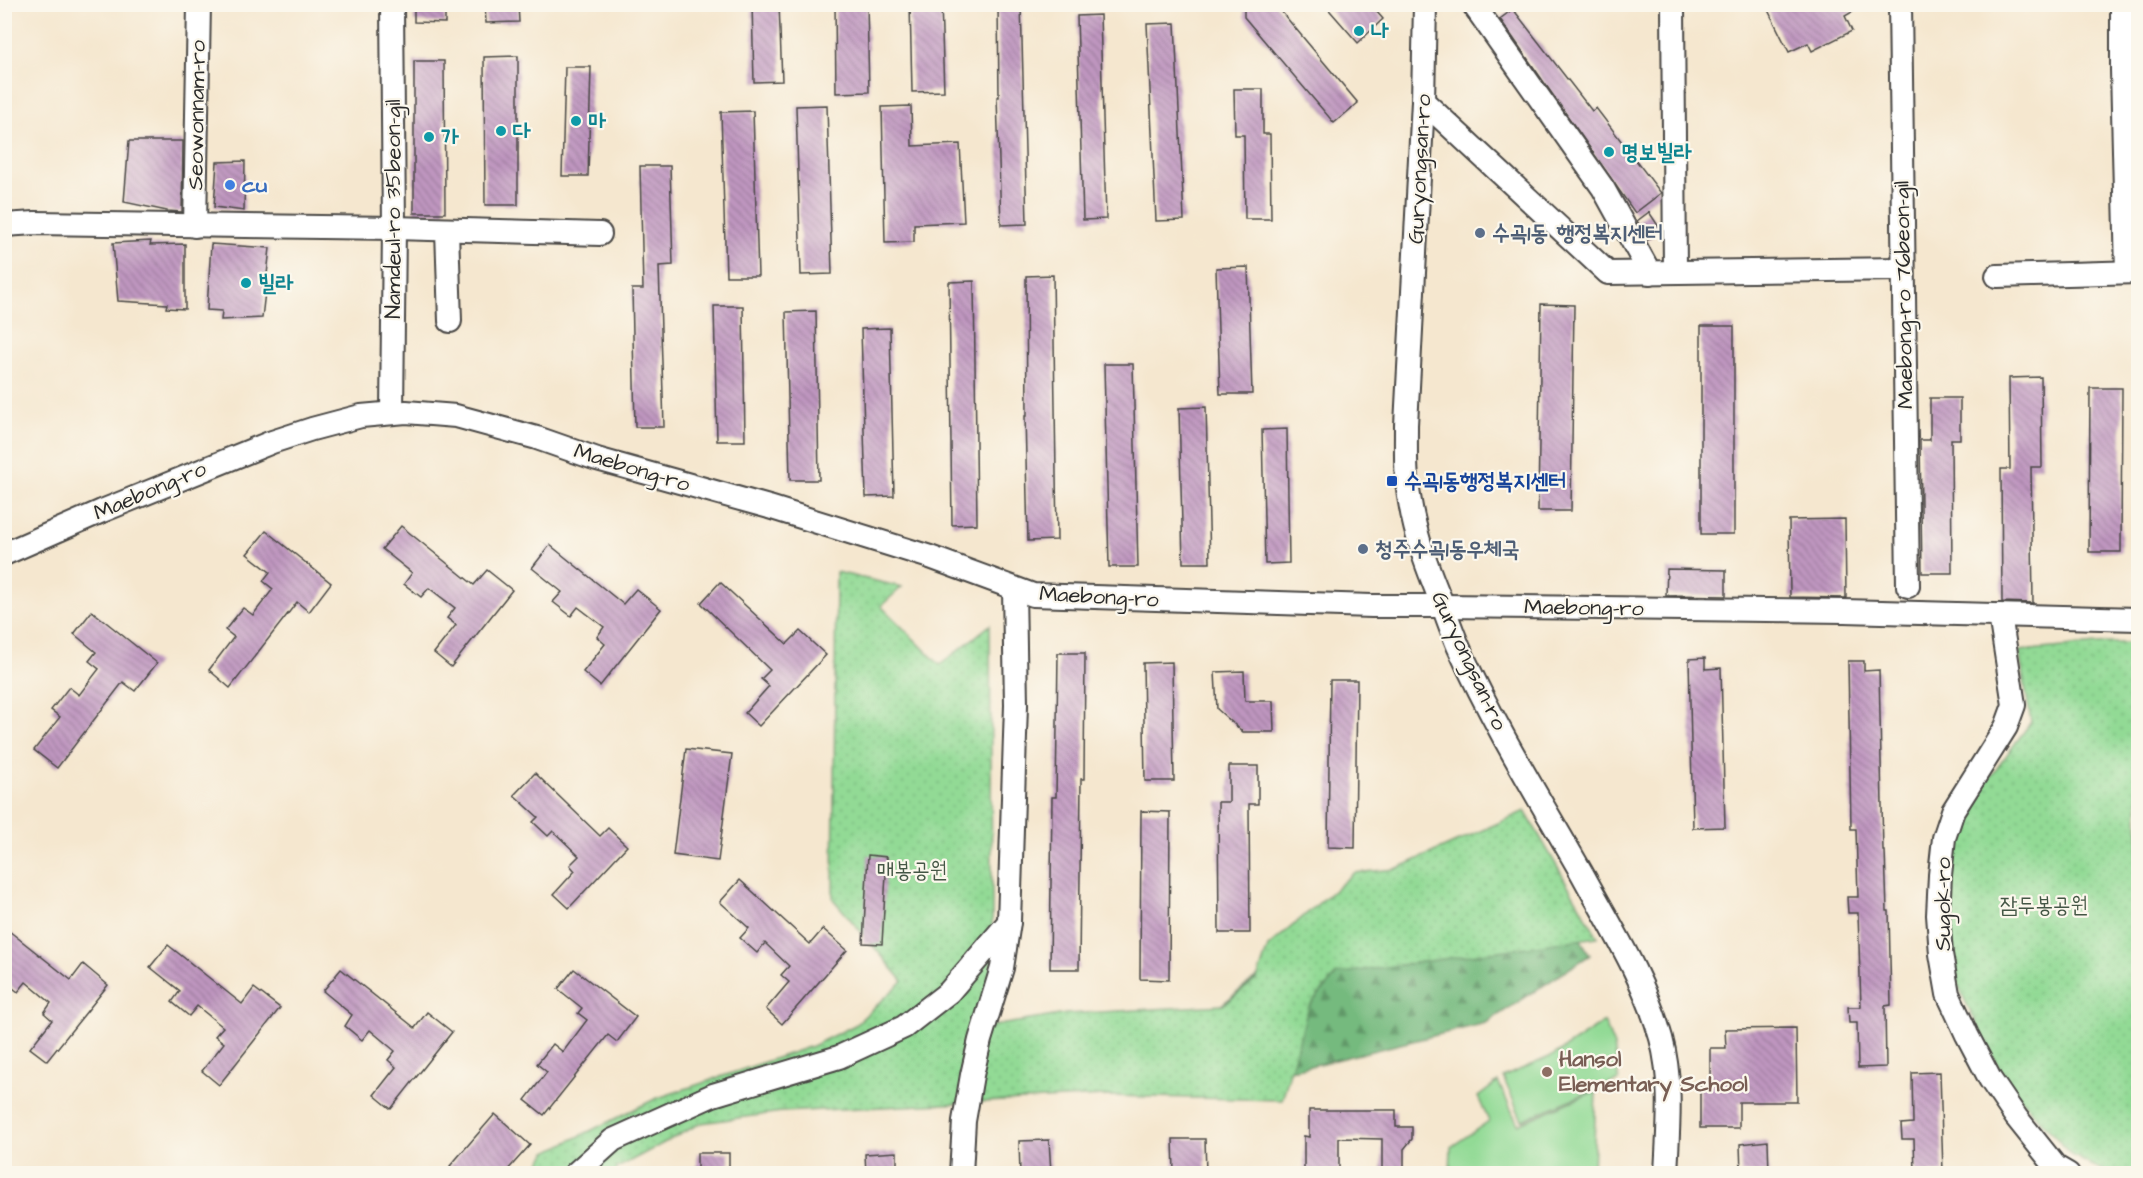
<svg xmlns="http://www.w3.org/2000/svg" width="2143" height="1178" viewBox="0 0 2143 1178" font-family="'Architects Daughter','Poor Story',sans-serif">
	<defs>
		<pattern id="forest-firs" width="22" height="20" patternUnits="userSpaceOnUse" patternTransform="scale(1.5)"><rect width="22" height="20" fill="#75ba7e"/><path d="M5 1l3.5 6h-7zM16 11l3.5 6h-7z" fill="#609767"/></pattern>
		<pattern id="park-dots" width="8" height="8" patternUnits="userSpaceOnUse" patternTransform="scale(1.5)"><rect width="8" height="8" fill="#92da95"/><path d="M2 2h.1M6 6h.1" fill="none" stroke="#7ebb81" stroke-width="1.8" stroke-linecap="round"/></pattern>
		<pattern id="building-back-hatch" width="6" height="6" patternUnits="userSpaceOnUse" patternTransform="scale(1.5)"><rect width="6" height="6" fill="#bf96c0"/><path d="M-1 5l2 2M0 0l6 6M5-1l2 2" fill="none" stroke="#9b7b9c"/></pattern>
	</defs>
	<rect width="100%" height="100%" fill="#fbf7ec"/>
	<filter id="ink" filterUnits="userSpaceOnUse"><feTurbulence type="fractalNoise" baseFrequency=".0167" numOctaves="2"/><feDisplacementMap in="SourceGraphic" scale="12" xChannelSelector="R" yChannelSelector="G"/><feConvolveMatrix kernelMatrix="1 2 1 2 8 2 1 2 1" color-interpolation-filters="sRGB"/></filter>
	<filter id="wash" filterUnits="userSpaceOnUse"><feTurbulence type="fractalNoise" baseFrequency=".008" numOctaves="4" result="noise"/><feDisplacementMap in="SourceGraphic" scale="24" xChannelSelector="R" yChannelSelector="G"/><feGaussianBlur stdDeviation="1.35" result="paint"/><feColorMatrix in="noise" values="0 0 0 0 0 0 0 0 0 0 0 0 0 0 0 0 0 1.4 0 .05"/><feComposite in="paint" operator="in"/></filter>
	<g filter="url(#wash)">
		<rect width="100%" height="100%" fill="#f5e7cf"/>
		<path fill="url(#forest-firs)" stroke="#507254" stroke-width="1.5" d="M1515,827L1590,955L1486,1023L1302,1068L1105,1096L1395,869Z"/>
		<g fill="url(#park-dots)" stroke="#5e8260" stroke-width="1.5">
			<path d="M836,572L902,587L881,606L940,665L990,625L993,1026L1066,1014L1223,1005L1257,979L1268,947L1354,873L1396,869L1525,811L1598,937L1337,974L1309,1006L1282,1100L1105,1096L782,1112L701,1123L617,1168L616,1173L532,1174L547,1152L655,1099L812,1046L855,1025L903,981L833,899Z"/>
			<path d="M2109,643H2138V1173H2107L2073,1156L2006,1083L1958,986L1947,915L1955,837L1969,806L2031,722L2019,651Z"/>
		</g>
		<g fill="#92da95" stroke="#5e8260" stroke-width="1.5">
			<path d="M1604,1022L1614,1046L1619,1080L1522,1120L1503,1077L1554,1055Z"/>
			<path d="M1498,1082L1518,1124L1596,1091L1593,1173H1450L1451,1147L1489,1121L1478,1097Z"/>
		</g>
		<g id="blocks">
			<g fill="url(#building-back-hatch)">
				<path d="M414,4H445V23L414,22Z"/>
				<path d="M485,4H518L519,22L486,23Z"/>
				<path d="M752,4H779L782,81L754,82Z"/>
				<path d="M835,4H867L869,92L836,93Z"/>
				<path d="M910,4H941L944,91L912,92Z"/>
				<path d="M998,4H1021L1027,224L1001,225L997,97H999Z"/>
				<path d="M1244,4H1275L1358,103L1334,123L1244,17Z"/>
				<path d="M1324,4H1370L1383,19L1358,43Z"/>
				<path d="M1765,4H1866L1845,16L1852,31L1812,51L1808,43L1789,52Z"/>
				<path d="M1513,9L1592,111L1596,108L1661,193L1635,213L1500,19Z"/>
				<path d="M1100,15L1106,219L1083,220L1077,16Z"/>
				<path d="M1175,23L1184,220L1156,221L1147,24Z"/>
				<path d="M518,56V205H485L484,57Z"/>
				<path d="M414,61H444L445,213H414Z"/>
				<path d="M565,67H591L588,176H562Z"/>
				<path d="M1234,89H1263V134H1270L1271,219H1245L1244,135H1235Z"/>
				<path d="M827,105L832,274L801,275L796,106Z"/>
				<path d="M911,106L912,146L960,144L964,222L914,224V242L885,243L882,107Z"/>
				<path d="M753,111L758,276H726L721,112Z"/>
				<path d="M129,141H183L182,212L167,211L124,202Z"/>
				<path d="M245,161L244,211L214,207L217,162Z"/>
				<path d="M640,166H670L673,265L659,266L664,427H635L632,289H643Z"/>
				<path d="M1649,212L1661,230L1648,240L1637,221Z"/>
				<path d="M151,241L150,245L185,244V309L166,308L167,304L118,301L113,243Z"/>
				<path d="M211,244L270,248L262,318L221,320L222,311L207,310Z"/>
				<path d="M1248,267L1252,394H1220L1216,268Z"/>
				<path d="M1053,275L1057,540L1028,541L1025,416H1027L1026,276Z"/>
				<path d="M974,281L977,524L952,525L949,282Z"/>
				<path d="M1541,304L1574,305L1571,511H1538Z"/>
				<path d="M714,306H743L745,441H717Z"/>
				<path d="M816,311L819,480H790L786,312Z"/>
				<rect x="1701" y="326" width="33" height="208"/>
				<path d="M890,328L894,496L866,497L861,329Z"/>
				<path d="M1104,364H1133L1138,567H1109Z"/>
				<path d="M2041,377L2042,467H2031L2033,603L2002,602L2001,469H2010L2009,378Z"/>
				<path d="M2090,388H2122L2121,552H2089Z"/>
				<path d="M1930,398H1960V439H1951L1952,573H1922L1920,440H1930Z"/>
				<path d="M1206,407L1210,563H1183L1179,408Z"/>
				<path d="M1287,429L1289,563L1265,564L1262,430Z"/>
				<path d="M1845,519L1846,598L1790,597L1789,520Z"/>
				<path d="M401,526L474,585L487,570L512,590L451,667L434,653L456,625L447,618L455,608L429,588L421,597L404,584L412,573L382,549Z"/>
				<path d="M266,531L331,583L309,612L297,602L230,688L209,670L234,637L225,630L243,608L253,615L273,589L263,581L270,572L247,554Z"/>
				<path d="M550,545L623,604L636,589L661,609L600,686L583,672L605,644L597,637L604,627L578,607L571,616L553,602L562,592L532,568Z"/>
				<path d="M1667,569L1726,570V596L1666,595Z"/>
				<path d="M720,582L787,644L800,631L826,655L759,726L745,713L769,686L761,679L770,670L701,603Z"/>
				<path d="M92,611L157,663L135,691L123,682L57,768L34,750L60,717L51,710L69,687L79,695L99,669L89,661L96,652L74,634Z"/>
				<path d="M1058,653H1085L1084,779H1081L1079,969H1050L1052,797H1056Z"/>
				<path d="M1705,658V669L1721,668L1725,827L1693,828L1689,659Z"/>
				<path d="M1848,661H1864V671L1879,670L1883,851H1885L1887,911H1889L1891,1005L1885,1006L1886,1067L1858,1068L1857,1023H1849L1848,1007H1861L1858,913H1848L1847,897H1858L1856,829H1851Z"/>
				<path d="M1172,662L1174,781H1145L1143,663Z"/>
				<path d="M1244,671L1245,701H1273L1274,732H1243L1217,709L1215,672Z"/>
				<path d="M1330,680H1357L1355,848L1328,847Z"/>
				<path d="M686,749L732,754L718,861L673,855Z"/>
				<path d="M1229,766H1258V804H1249L1250,933H1219L1218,802H1229Z"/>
				<path d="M535,773L600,836L608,828L627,846L569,908L554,894L575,871L570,865L579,856L553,831L548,836L533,822L538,817L514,795Z"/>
				<path d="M1141,811L1170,812L1169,980L1140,979Z"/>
				<path d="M868,855L887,857L882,944L863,943Z"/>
				<path d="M740,880L810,944L823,929L847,950L782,1024L766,1009L789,982L781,975L789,966L765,943L757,953L740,938L749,928L720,902Z"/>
				<path d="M4,927L71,980L83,964L108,985L47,1061L30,1048L52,1020L44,1013L51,1003L26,982L18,992L4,981Z"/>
				<path d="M168,945L242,1004L254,988L280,1008L219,1085L202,1071L224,1043L215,1036L223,1027L197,1006L189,1016L172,1002L180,991L150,967Z"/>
				<path d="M341,969L415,1028L427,1012L452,1032L391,1109L374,1095L396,1067L388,1060L395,1051L370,1030L362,1040L345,1026L352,1015L323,991Z"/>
				<path d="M574,969L636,1017L617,1042L608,1035L544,1115L525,1100L547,1072L537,1064L553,1044L563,1052L587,1020L578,1013L582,1008L558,989Z"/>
				<path d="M1796,1028L1797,1102H1739V1128H1700V1084H1710V1048H1726L1725,1029Z"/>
				<path d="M1940,1072L1943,1173H1915L1914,1139H1902L1901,1124L1913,1123L1912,1073Z"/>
				<path d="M1309,1110H1396V1127H1412V1139L1404,1149V1173H1382V1139L1339,1138V1173H1304V1136L1309,1137Z"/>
				<path d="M495,1114L530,1145L505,1173H458L450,1166Z"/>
				<path d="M1173,1139H1205L1206,1173H1174Z"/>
				<path d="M1049,1140L1051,1173H1020L1019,1141Z"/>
				<path d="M1768,1141L1769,1173H1741L1740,1144Z"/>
				<path d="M897,1152V1173H866L865,1154Z"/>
				<rect x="697" y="1153" width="32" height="20"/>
			</g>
		</g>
	</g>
	<g filter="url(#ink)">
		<use href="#blocks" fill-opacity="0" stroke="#494744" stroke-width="1.5"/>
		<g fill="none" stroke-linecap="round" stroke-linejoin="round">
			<defs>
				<g id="minor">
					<path d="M392,4L394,228L392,413"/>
					<path d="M1425,4L1423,101L1406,425C1406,451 1405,477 1410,502C1416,539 1429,572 1443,606C1448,620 1453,634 1459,648C1495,728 1542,803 1585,879C1613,930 1645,981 1661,1038C1673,1082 1668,1129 1666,1174"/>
					<path d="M1473,4L1603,188L1650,273"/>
					<path d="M1673,4L1675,271"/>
					<path d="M1900,4L1908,586"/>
					<path d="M2122,4V70L2127,272"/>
					<path d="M1423,101L1608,273L1903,269"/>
					<path d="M4,225L35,223L394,228L600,234"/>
					<path d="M195,226L199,4"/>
					<path d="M447,230L450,321"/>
					<path d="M1997,276L2138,272"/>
					<path d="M4,554L102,511L272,442L312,429L361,416L406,412L456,416L537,438L597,459L769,507L930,557L1033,595L1372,606H1443L1844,611L2138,619"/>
					<path d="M2000,615L2014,705L2006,727L1953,811L1944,838L1940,875L1938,915L1941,954L1948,994L1967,1035L1990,1079L2016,1117L2056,1167L2068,1174"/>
					<path d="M575,1174L613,1140L713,1095L839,1057L904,1027L949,992L1009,922"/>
					<path d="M961,1174L964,1121L972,1075L980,1040L1002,968L1009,922L1016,705L1014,589"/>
				</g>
			</defs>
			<use href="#minor" stroke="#494744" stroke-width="26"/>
			<use href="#minor" stroke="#fff" stroke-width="22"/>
		</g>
	</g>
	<g fill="#0f9aa8" stroke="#fbf7ec" stroke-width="2">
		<circle cx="1359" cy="31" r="6"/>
		<circle cx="576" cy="121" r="6"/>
		<circle cx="501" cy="131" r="6"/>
		<circle cx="429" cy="137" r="6"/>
		<circle cx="1609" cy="152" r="6"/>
		<circle cx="246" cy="283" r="6"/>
	</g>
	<circle fill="#3f7fe0" stroke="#fbf7ec" stroke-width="2" cx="230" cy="185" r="6"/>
	<g fill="#5c6f8a" stroke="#fbf7ec" stroke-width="2">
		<circle cx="1480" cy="233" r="6"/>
		<circle cx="1363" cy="549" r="6"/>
	</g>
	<rect fill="#1a4fb4" stroke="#fbf7ec" stroke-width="2" x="1386" y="475" width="12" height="12" rx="3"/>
	<circle fill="#8d6e63" stroke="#fbf7ec" stroke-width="2" cx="1547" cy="1072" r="6"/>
	<g text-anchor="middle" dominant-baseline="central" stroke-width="4.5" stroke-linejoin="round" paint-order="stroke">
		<g font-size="22" font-weight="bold" fill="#0d838f" stroke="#fbf7ec" text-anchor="start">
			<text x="1371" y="31">나</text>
			<text x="588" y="121">마</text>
			<text x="513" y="131">다</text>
			<text x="441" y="137">가</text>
			<text x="1621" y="152">명보빌라</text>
			<text x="258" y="283">빌라</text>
		</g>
		<g font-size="22" fill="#2b2b2b" stroke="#fbf7ec">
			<text transform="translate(197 115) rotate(-89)">Seowonnam-ro</text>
			<text transform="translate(1420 169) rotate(-87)">Guryongsan-ro</text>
			<text transform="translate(393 209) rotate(-90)">Namdeul-ro 35beon-gil</text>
			<text transform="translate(1904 295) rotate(-91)">Maebong-ro 76beon-gil</text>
			<text transform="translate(632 468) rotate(17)">Maebong-ro</text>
			<text transform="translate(150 491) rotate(-23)">Maebong-ro</text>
			<text transform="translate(1099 597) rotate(3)">Maebong-ro</text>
			<text transform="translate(1584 608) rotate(1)">Maebong-ro</text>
			<text transform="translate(1469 661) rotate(65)">Guryongsan-ro</text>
			<text transform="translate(1943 904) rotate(-90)">Sugok-ro</text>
		</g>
		<g font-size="22" font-weight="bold" fill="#366cbe" stroke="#fbf7ec" text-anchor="start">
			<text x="242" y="185">cu</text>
		</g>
		<g font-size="22" font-weight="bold" fill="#4e5e75" stroke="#fbf7ec" text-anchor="start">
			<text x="1492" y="233">수곡1동 행정복지센터</text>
			<text x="1375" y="549">청주수곡1동우체국</text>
		</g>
		<g font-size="22" font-weight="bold" fill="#164399" stroke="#fbf7ec" text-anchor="start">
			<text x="1404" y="481">수곡1동행정복지센터</text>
		</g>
		<g font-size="22" fill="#455746" stroke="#fbf7ec">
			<text x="912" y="870">매봉공원</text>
			<text x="2044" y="905">잠두봉공원</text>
		</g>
		<g font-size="22" font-weight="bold" fill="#785e54" stroke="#fbf7ec" text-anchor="start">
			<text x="1559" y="1059">Hansol<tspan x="1559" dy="25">Elementary School</tspan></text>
		</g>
	</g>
	<rect width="2143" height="1178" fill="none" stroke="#fbf7ec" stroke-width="24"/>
</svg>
